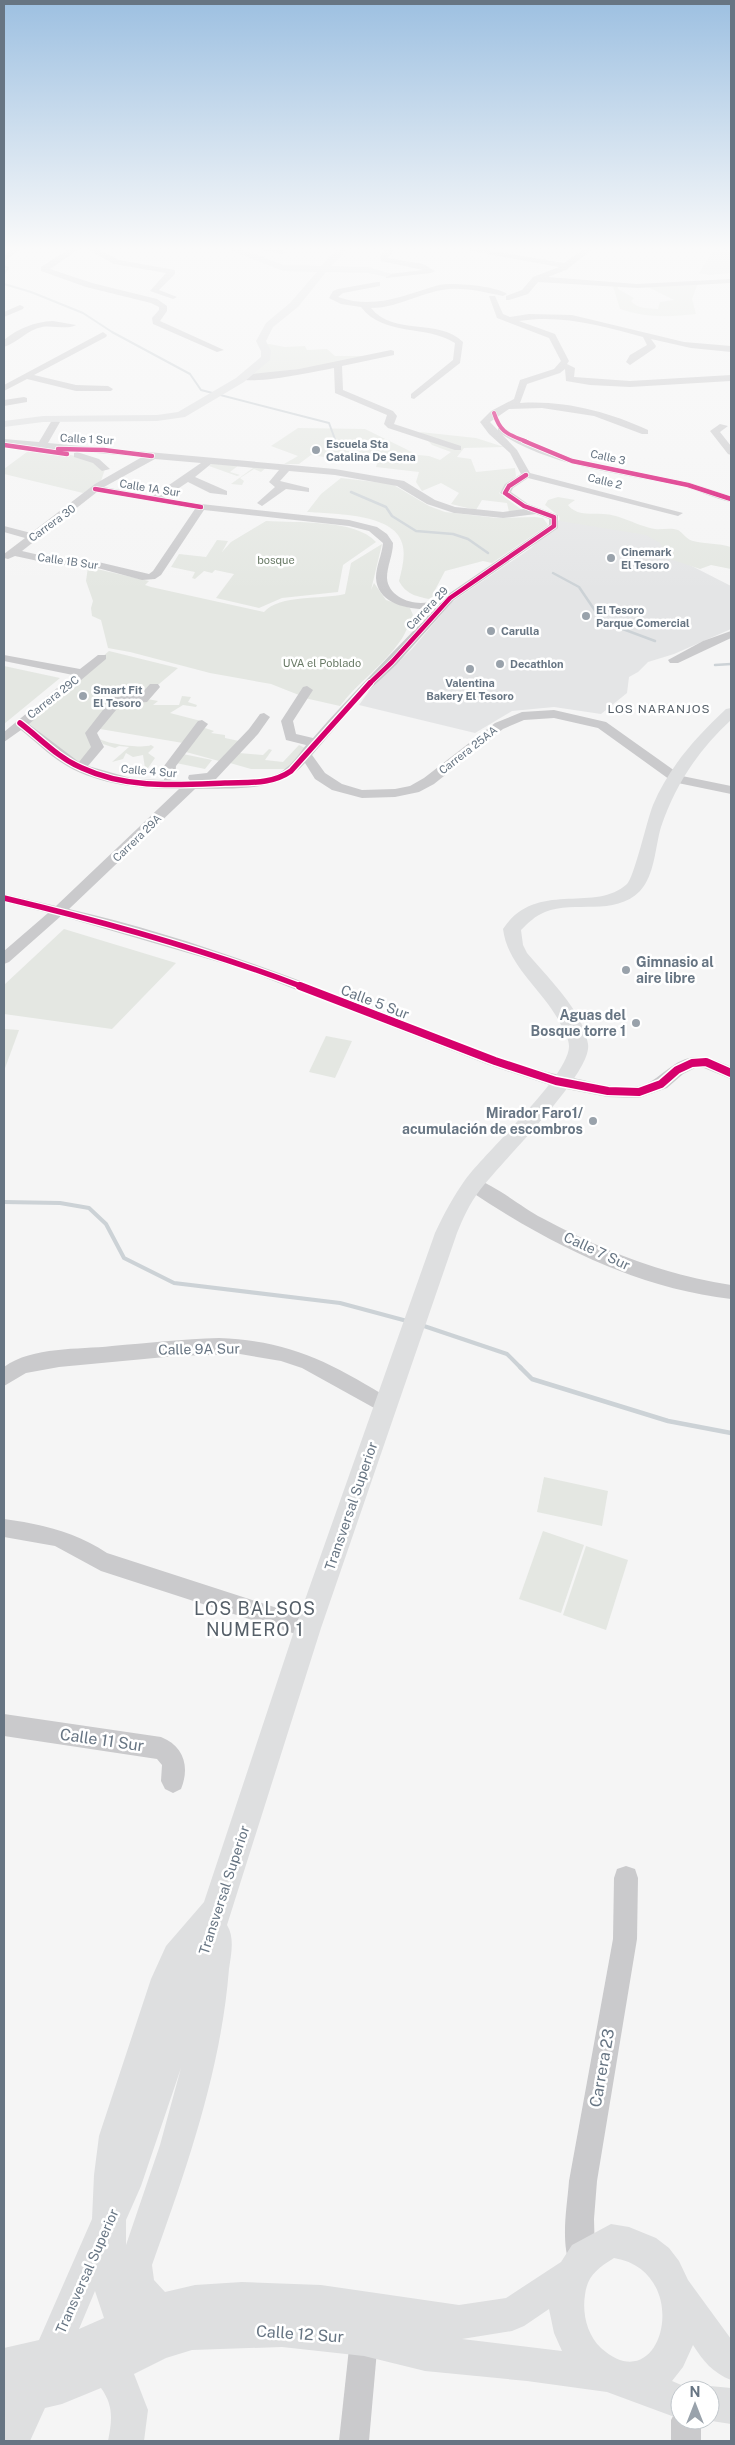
<svg xmlns="http://www.w3.org/2000/svg" width="735" height="2445" viewBox="0 0 735 2445" font-family="'Public Sans',sans-serif">
	<rect width="100%" height="100%" fill="#f5f5f5"/>
	<g fill="#e4e5e6">
		<path d="M714,249H731V273L710,275L699,273Z"/>
		<path d="M568,511L633,524L668,541L678,559L731,586V629L674,654L648,662L638,672L629,677L627,693L601,714L554,707L512,711L475,733L359,705L370,690L412,649L452,602L531,548Z"/>
	</g>
	<g fill="#e4e7e2">
		<path d="M698,283L692,299L696,314C669,317 646,318 620,309L613,286L618,287V289L634,298L631,301C637,309 648,308 658,309L660,302L674,300L648,287Z"/>
		<path d="M269,344L285,347L305,346L307,350L327,349L335,356H369L337,364L247,376L261,366L264,345Z"/>
		<path d="M298,428L365,429L418,455L429,456L440,460L451,452L432,445L420,432L476,438L504,447L464,448L457,457L471,459L476,472L515,468L516,476L499,493L522,510L509,512L507,503L482,500L476,510L451,504L459,493L441,483L422,491L416,482L419,472L376,467L379,457L365,454L350,461L311,455L299,464H284L298,456L271,446Z"/>
		<path d="M31,449L83,457L105,469L101,481L83,493L4,474V469Z"/>
		<path d="M214,462L268,466L261,472L254,469L240,478L244,481L242,485L231,484L253,468L239,465L230,472L240,475L237,476L209,466Z"/>
		<path d="M341,478L392,484L429,506L445,512L497,518L535,517L543,518L548,525L492,563L483,561L445,571L435,590V595L429,599C415,596 406,594 399,581C402,569 406,555 402,543C394,513 332,514 307,512L321,494Z"/>
		<path d="M558,497L575,500L568,505C576,516 591,513 603,514C619,514 640,527 655,529C662,530 670,527 678,530C683,533 687,540 693,541C706,544 718,543 731,547V569L711,565L700,569L667,558L660,543L646,535L560,521L559,516L545,505L548,500Z"/>
		<path d="M266,521C296,523 356,519 376,542L343,565L338,592L282,598L259,608L216,598L234,574L215,570L212,573L204,571L195,579L192,578L195,572L171,567L179,554L206,557L217,540L228,541L222,552L231,542Z"/>
		<path d="M382,544L371,590L374,583L386,600L410,608L413,615C409,623 406,633 401,640C384,665 358,682 340,706L309,699L271,684L210,673L130,652L108,648L101,620L92,616L91,608L93,601L86,581L88,567L149,581L145,585L151,587L264,612C280,594 321,600 345,594L351,563Z"/>
		<path d="M109,651L178,668L159,684H154L141,699L117,697L87,732L95,746L79,764L27,722Z"/>
		<path d="M4,666L60,678L4,724Z"/>
		<path d="M158,689L147,699L158,701L153,705H179L182,696L191,697L188,702L197,705L196,707L183,705L170,713L201,721L183,743L100,729L95,735L120,700L143,702Z"/>
		<path d="M205,728L214,731L211,733L225,735V738L239,741L219,761L186,752L193,739Z"/>
		<path d="M100,739C108,744 143,749 151,745L154,747L148,753L155,758L148,768H145L143,755L133,757L126,753L123,759L112,762L129,747L119,746L115,748L103,744Z"/>
		<path d="M299,745L305,748L287,769H251L230,763L239,753L263,755L269,749L272,750L265,760L283,762Z"/>
		<path d="M183,754L212,760L205,769L176,763Z"/>
		<path d="M64,929L176,963L112,1029L4,1014V985Z"/>
		<path d="M4,1029L19,1030L4,1071Z"/>
		<path d="M326,1036L352,1041L335,1078L309,1072Z"/>
		<path d="M544,1477L608,1491L602,1526L537,1512Z"/>
		<path d="M543,1531L584,1545L561,1613L519,1599Z"/>
		<path d="M586,1546L628,1560L606,1630L563,1615Z"/>
	</g>
	<g fill="none" stroke-linecap="round" stroke-linejoin="round">
		<g stroke="#ccd2d6" stroke-width="2">
			<path d="M4,266L8,268L4,274"/>
			<path d="M4,284L31,292L83,313L112,332L190,374L201,390L329,423L336,442"/>
		</g>
		<g stroke="#ccd2d6" stroke-width="2.5">
			<path d="M336,441L338,448"/>
			<path d="M351,492L386,507L392,516L416,531L453,534L468,539L488,553"/>
			<path d="M553,573L579,587L598,615L612,625L655,641"/>
			<path d="M715,665L731,664"/>
		</g>
		<g stroke="#ccd2d6" stroke-width="4">
			<path d="M4,1202L60,1203L89,1208L106,1224L124,1258L174,1283L340,1303L407,1321"/>
			<path d="M421,1325L507,1354L521,1368"/>
		</g>
		<path stroke="#ccd2d6" stroke-width="4.5" d="M520,1367L532,1379L668,1421L731,1433"/>
		<g fill="#cacacc" fill-rule="evenodd">
			<path d="M12,249H21L4,261V255Z"/>
			<path d="M69,249H79L50,269L92,283L157,299L167,306V311L160,321L224,350L217,352L153,324L152,318L159,310V307L151,303L86,287L41,271V267Z"/>
			<path d="M87,249H98L119,260L175,270V274L159,290L177,297L173,299L150,291L166,273L114,264Z"/>
			<path d="M258,249H280L286,252L282,254Z"/>
			<path d="M386,249H395L388,258L423,264L435,271L431,273L386,278V274H389L423,270L381,261L380,256Z"/>
			<path d="M461,249H481L564,263L584,249H593L566,270L548,277L637,284L731,279V283L637,288L538,282L528,294L509,300H506V296L522,290L533,277L559,267Z"/>
			<path d="M377,282H380V286L343,293L338,297C375,310 404,295 439,285C453,282 496,286 507,294L503,296C485,292 461,286 442,290C418,294 396,308 371,308C393,336 439,318 463,342L460,363L414,399L411,398V394L453,360L455,343C425,324 384,337 361,307L341,304L329,298L333,291L338,289Z"/>
			<path d="M489,296H495L503,314L510,317L529,314L572,315L684,342L731,346V352L691,348L651,339L656,346L655,348L630,365L626,362L630,355L647,345L643,337C603,326 561,314 519,321L555,334L569,361L567,364L575,368L574,377L630,381L731,375V381L630,387L590,385L566,381L565,369L560,373L527,384L520,403C564,400 609,412 648,430V434H642L594,416L542,408L509,409L490,422L517,450L530,473L683,513L678,516L528,478L513,488L511,492L528,504L558,515V528L454,600L396,665L359,700L312,755L325,773L342,784L362,790L395,789L410,786L424,778L495,723L522,712L554,710L606,722L682,776L731,786V794L673,782L598,728L554,718L524,720L503,729L434,784L419,792L395,797L362,798L332,790L315,779L305,763C278,794 233,787 195,789L69,909C179,934 284,974 389,1015C453,1039 516,1068 583,1080C600,1084 622,1090 639,1086C653,1083 660,1074 671,1067C693,1051 709,1057 731,1067V1079L704,1068H695L683,1074L667,1088L639,1098L608,1097L556,1087L489,1065L243,969L61,916L9,962L4,964V951L48,913L4,902V894L56,906L179,789C142,789 100,785 67,766C50,756 36,742 21,730L4,742V732L73,675L4,661V655L80,669L98,655H106V659L29,724L79,762L91,747L85,733L113,697L140,695L150,684H158L160,687L147,702L121,704L97,733L104,747L88,766L134,779L190,781L188,778L189,775L207,773L249,729L260,714L264,713L270,717L258,734L216,779L210,780C234,779 267,785 286,768C294,762 300,753 306,745L286,740L281,721L303,687L307,686L313,690L293,721L296,734L313,738C352,693 394,652 435,608C414,612 377,605 376,578C376,566 382,555 383,543L369,531L349,526L204,510L161,575L155,579L142,580L94,567L52,564L15,556L8,559L4,558V554L25,538L4,532V526L31,533L95,484L142,457L4,445V439L39,442L52,420L55,419L60,422L48,443L335,469L404,481L435,500L455,507L503,512L524,509L500,493L505,484L521,474L510,453L489,434L480,422L491,411L514,399L520,380L554,369L561,361L549,338L497,318ZM155,459L201,463L153,496L104,487ZM211,464L279,470L269,482L275,487L257,503L262,506L286,489L309,492V488L280,481L289,471L335,475L397,486L427,504L454,513L503,518L536,514L549,519V525L447,595C441,597 436,601 429,602C413,606 388,597 387,578C387,566 393,555 393,543L387,534L377,527L349,520L201,504L164,498L188,482L210,493L227,495V491L195,477ZM97,492L195,509L153,571L149,574L94,561L52,558L22,551Z"/>
			<path d="M20,305L24,307L23,309L4,317V312Z"/>
			<path d="M53,321L76,325C69,330 52,325 42,327C27,330 17,343 4,347V340C19,328 34,322 53,321Z"/>
			<path d="M103,332L107,335L106,337L34,375L76,385L108,386L113,389L111,391H76L27,379L4,391V385Z"/>
			<path d="M391,350L394,351V355L342,366L343,390L393,411L397,416L394,424L461,446V450H455L388,428L384,424L387,415L335,393L334,368C318,371 249,386 239,378L243,375L299,369Z"/>
			<path d="M24,397L27,398V402L4,406V400Z"/>
			<path d="M720,424L728,426L720,432L731,446V455L728,454L710,431Z"/>
			<path d="M498,428H504L516,436L575,459L688,482L731,496V502C715,499 700,491 684,487C622,473 552,468 498,432Z"/>
			<path d="M77,452L99,459L110,469L102,471L93,463L74,457V453Z"/>
			<path d="M731,631V638L678,663H670L668,660L703,641Z"/>
			<path d="M202,720L208,724L176,766L175,777L169,781L164,780V766L198,721Z"/>
			<path d="M473,1178C494,1184 521,1207 542,1218C604,1251 661,1274 731,1285V1299C635,1288 546,1242 467,1189L464,1184L467,1179Z"/>
			<path d="M219,1338C292,1341 331,1363 392,1400L395,1406L392,1412L385,1414L302,1368L281,1361L240,1354L176,1356L59,1367L26,1373L4,1386V1367C33,1346 78,1350 112,1346C147,1343 183,1339 219,1338Z"/>
			<path d="M4,1519C42,1524 75,1532 107,1553L308,1618L316,1621L319,1628L316,1635L308,1638L101,1571L55,1546L4,1537Z"/>
			<path d="M4,1714L161,1737C184,1746 190,1767 181,1789L173,1793L165,1789L161,1781L162,1765L157,1759L4,1736Z"/>
			<path d="M626,1866L635,1869L638,1878L637,1939L597,2181L594,2219L595,2258L591,2268L581,2272L571,2268C560,2242 567,2208 569,2181L613,1939L614,1878L617,1869Z"/>
			<path d="M364,2325L374,2329L378,2339L369,2441H339L350,2339L354,2329Z"/>
			<path d="M680,2408V2420H701V2441H671V2420L676,2410Z"/>
		</g>
		<g fill="#dedfe0" fill-rule="evenodd">
			<path d="M227,249H241L284,265L321,266L338,249H348L331,266L368,267L392,274L387,277L368,273L326,272L298,307L273,327L266,341L271,351L270,360L244,382L185,417L157,421L43,422L4,427V421L43,416L157,415L178,412L236,378L261,357V351L256,341L266,323L290,303L317,272L283,271Z"/>
			<path d="M731,708V720C699,749 675,785 661,827C655,847 655,875 640,891C614,917 575,900 545,912C535,916 528,923 521,930L523,945L527,953C548,978 583,1011 588,1044C593,1073 500,1163 480,1190C470,1203 463,1218 457,1233L321,1628L227,1925C235,1938 231,1955 229,1969C221,2071 186,2170 152,2265L154,2280L165,2292L195,2285L242,2282L321,2285L459,2305L506,2298L561,2262L572,2245L611,2224L629,2227L656,2238L669,2248L679,2261L688,2280L731,2339V2380C713,2373 703,2361 693,2345L683,2367L672,2381L693,2390H680V2419L607,2392L527,2381L425,2371L364,2356L282,2347L192,2350L166,2358L134,2374L148,2410L144,2441H108C112,2421 114,2406 101,2388L62,2404L45,2408L30,2441H4V2348L39,2340L92,2219L94,2175L99,2136L151,1979L166,1946L204,1902L295,1628L435,1233C444,1214 453,1197 465,1180C484,1153 570,1075 569,1046C569,1039 564,1031 561,1025C545,991 508,968 503,929C536,879 594,914 627,884C634,878 647,820 653,805C669,767 696,737 726,709ZM181,2068L160,2145L126,2245V2220L141,2186ZM614,2258C695,2271 663,2404 601,2348C587,2335 582,2313 585,2295C587,2276 598,2268 614,2258ZM95,2291L104,2318L79,2329ZM549,2309L554,2333L562,2351L462,2339L512,2331L524,2326Z"/>
			<path d="M710,2386L731,2388V2424L705,2420H710V2390H701Z"/>
		</g>
		<defs>
			<path id="cycleway-far3" d="M494,413C501,434 508,434 527,442"/>
			<g id="cycleway-far2">
				<path d="M524,441L572,461L688,485L731,499"/>
				<path d="M4,445L67,454"/>
				<path d="M58,449L104,450L152,456"/>
				<path d="M95,489L201,507"/>
				<path d="M369,684L392,662L450,598L554,526V517L524,506L505,493L509,486L526,475"/>
			</g>
			<g id="cycleway-far1">
				<path d="M20,723C40,738 58,758 82,768C127,789 176,785 225,783C248,782 271,785 291,771L370,683"/>
				<path d="M4,898C105,922 206,950 303,987"/>
			</g>
			<path id="cycleway" d="M300,986L495,1061L556,1081L608,1091L639,1092L661,1084L677,1070L692,1063L706,1062L731,1073"/>
		</defs>
		<use href="#cycleway-far3" stroke="#fff" stroke-width="5"/>
		<use href="#cycleway-far2" stroke="#fff" stroke-width="6"/>
		<use href="#cycleway-far1" stroke="#fff" stroke-width="8"/>
		<use href="#cycleway" stroke="#fff" stroke-width="11"/>
		<use href="#cycleway-far3" stroke="#d6006c" stroke-width="4"/>
		<use href="#cycleway-far2" stroke="#d6006c" stroke-width="4.5"/>
		<use href="#cycleway-far1" stroke="#d6006c" stroke-width="5.5"/>
		<use href="#cycleway" stroke="#d6006c" stroke-width="8"/>
	</g>
	<linearGradient id="sky" x2="0" y2="1"><stop stop-color="#9dc0e1"/><stop offset="0.42" stop-color="#fafafa"/><stop offset="1" stop-color="#fafafa" stop-opacity="0"/></linearGradient>
	<rect width="735" height="592" fill="url(#sky)"/>
	<g fill="#99a2ab" stroke="#fff" stroke-width="2">
		<circle cx="316" cy="450" r="5"/>
		<circle cx="611" cy="558" r="5"/>
		<circle cx="586" cy="616" r="5"/>
		<circle cx="491" cy="631" r="5"/>
		<circle cx="500" cy="664" r="5"/>
		<circle cx="470" cy="669" r="5"/>
		<circle cx="83" cy="696" r="5"/>
		<circle cx="626" cy="970" r="5"/>
		<circle cx="636" cy="1023" r="5"/>
		<circle cx="593" cy="1121" r="5"/>
	</g>
	<g text-anchor="middle" dominant-baseline="central" stroke-width="5" stroke-linejoin="round" paint-order="stroke">
		<g font-size="11" fill="#677583" stroke="#fff">
			<text transform="translate(87 439) rotate(3)">Calle 1 Sur</text>
			<text transform="translate(608 457) rotate(12)">Calle 3</text>
			<text transform="translate(605 481) rotate(13)">Calle 2</text>
			<text transform="translate(150 488) rotate(9)">Calle 1A Sur</text>
			<text transform="translate(52 523) rotate(-36)">Carrera 30</text>
			<text transform="translate(68 561) rotate(8)">Calle 1B Sur</text>
			<text transform="translate(427 608) rotate(-46)">Carrera 29</text>
			<text transform="translate(53 697) rotate(-38)">Carrera 29C</text>
			<text transform="translate(468 750) rotate(-38)">Carrera 25AA</text>
			<text transform="translate(149 771) rotate(5)">Calle 4 Sur</text>
			<text transform="translate(137 838) rotate(-44)">Carrera 29A</text>
		</g>
		<g font-size="11" font-weight="bold" fill="#677583" stroke="#fff" text-anchor="start">
			<text x="326" y="444">Escuela Sta<tspan x="326" dy="13">Catalina De Sena</tspan></text>
			<text x="621" y="552">Cinemark<tspan x="621" dy="13">El Tesoro</tspan></text>
			<text x="596" y="610">El Tesoro<tspan x="596" dy="13">Parque Comercial</tspan></text>
			<text x="501" y="631">Carulla</text>
			<text x="510" y="664">Decathlon</text>
			<text x="470" y="683" text-anchor="middle">Valentina<tspan x="470" dy="13">Bakery El Tesoro</tspan></text>
			<text x="93" y="690">Smart Fit<tspan x="93" dy="13">El Tesoro</tspan></text>
		</g>
		<g font-size="11" fill="#697a66" stroke="#fff">
			<text x="276" y="560">bosque</text>
			<text x="322" y="663">UVA el Poblado</text>
		</g>
		<g font-size="12" letter-spacing="1" fill="#555f68" stroke="#fff">
			<text x="659" y="709">LOS NARANJOS</text>
		</g>
		<g font-size="14" font-weight="bold" fill="#677583" stroke="#fff" text-anchor="end">
			<text x="636" y="962" text-anchor="start">Gimnasio al<tspan x="636" dy="16">aire libre</tspan></text>
			<text x="626" y="1015">Aguas del<tspan x="626" dy="16">Bosque torre 1</tspan></text>
			<text x="583" y="1113">Mirador Faro1/<tspan x="583" dy="16">acumulación de escombros</tspan></text>
		</g>
		<g font-size="14" fill="#677583" stroke="#fff">
			<text transform="translate(375 1002) rotate(21)">Calle 5 Sur</text>
			<text transform="translate(597 1251) rotate(25)">Calle 7 Sur</text>
			<text transform="translate(199 1349) rotate(-1)">Calle 9A Sur</text>
			<text transform="translate(351 1506) rotate(-71)">Transversal Superior</text>
			<text transform="translate(224 1890) rotate(-72)">Transversal Superior</text>
			<text transform="translate(87 2271) rotate(-66)">Transversal Superior</text>
		</g>
		<g font-size="16" fill="#677583" stroke="#fff">
			<text transform="translate(102 1740) rotate(8)">Calle 11 Sur</text>
			<text transform="translate(602 2068) rotate(-80)">Carrera 23</text>
			<text transform="translate(300 2334) rotate(4)">Calle 12 Sur</text>
		</g>
		<g font-size="18" letter-spacing="1" fill="#555f68" stroke="#fff">
			<text x="255" y="1608">LOS BALSOS<tspan x="255" dy="21">NUMERO 1</tspan></text>
		</g>
	</g>
	<rect width="735" height="2445" fill="none" stroke="#677583" stroke-width="10"/>
	<g transform="translate(695 2405)"><circle r="24" fill="#ffffff" stroke="#c2c8cd"/>
	<path d="M0-4L9 19L0 12L-9 19Z" fill="#99a2ab"/>
	<text y="-8" font-size="14" font-weight="bold" text-anchor="middle" fill="#677583">N</text>
	</g>
</svg>
